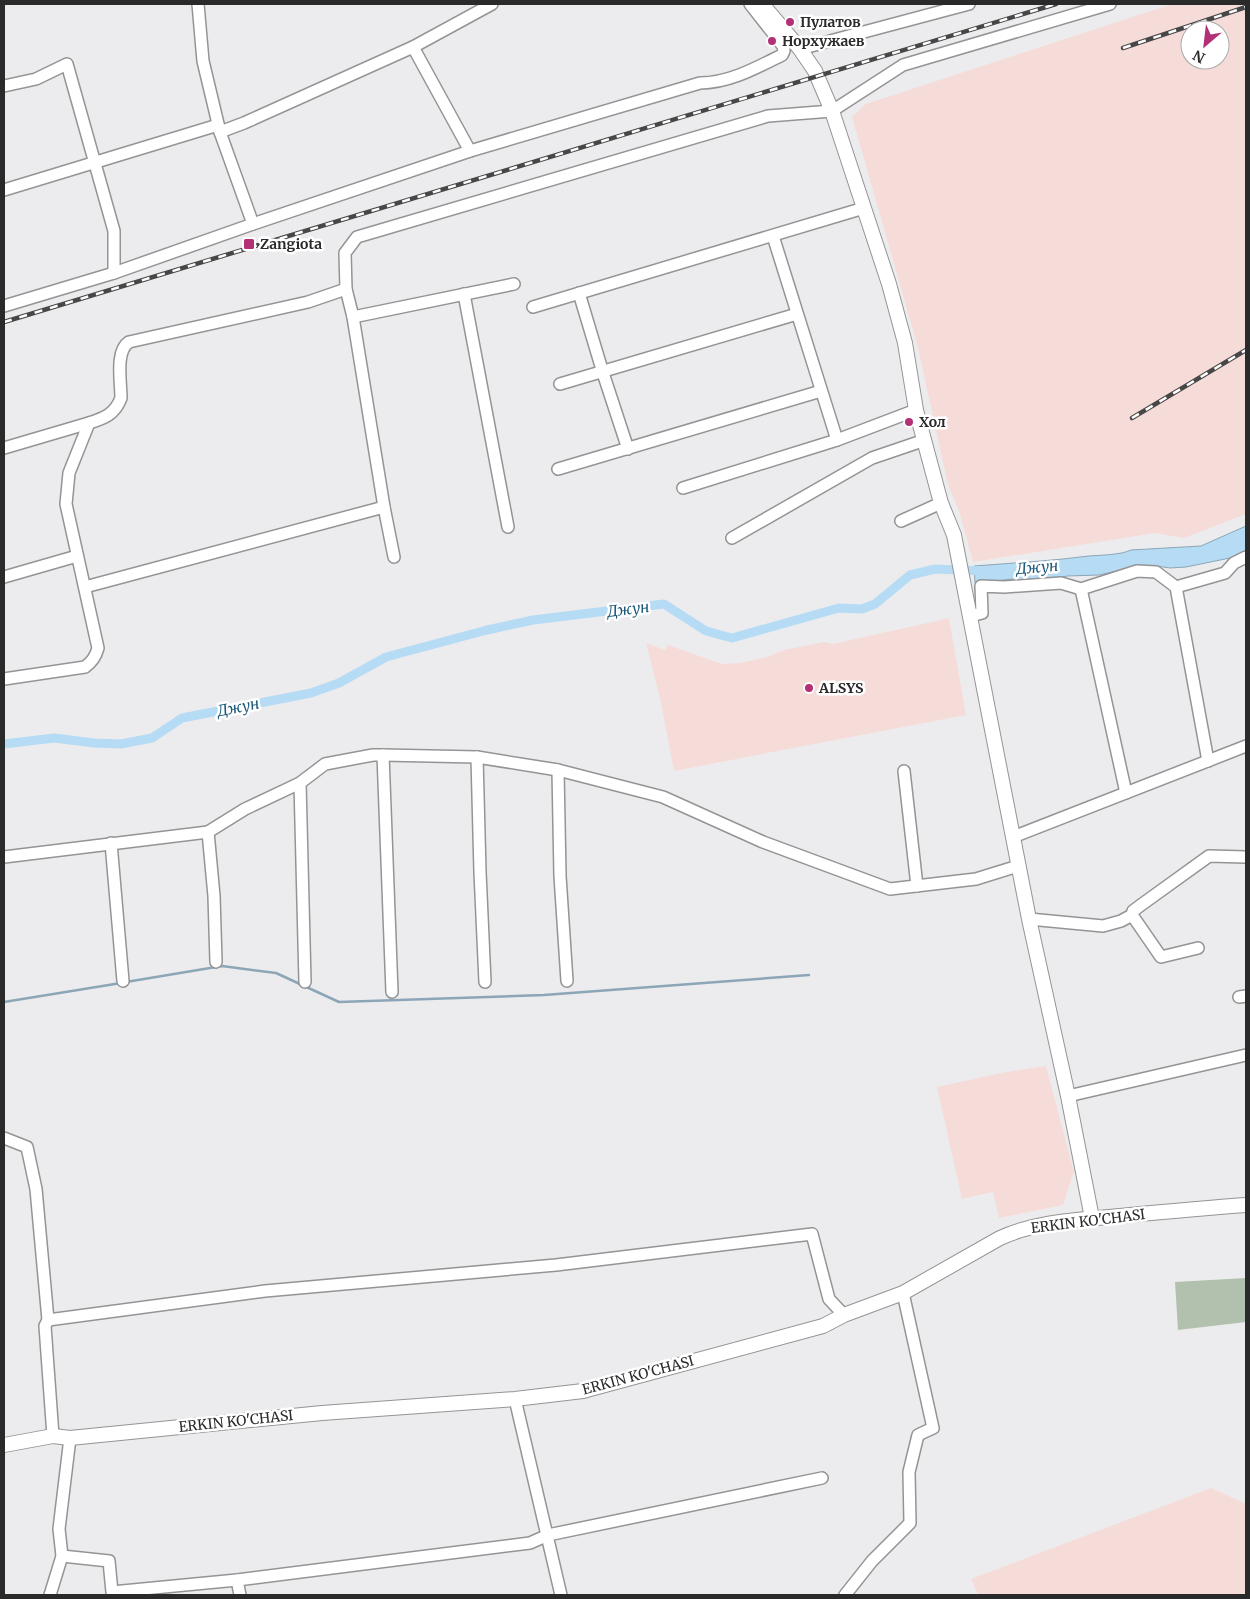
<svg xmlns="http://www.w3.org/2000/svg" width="1250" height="1599" viewBox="0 0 1250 1599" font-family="Merriweather,serif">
	<rect width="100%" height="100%" fill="#ececee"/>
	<g fill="#f6dcd9" fill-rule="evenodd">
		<path d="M1172,4H1246V514L1184,538L1155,533L973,562L959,511L948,485L918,348L852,117L866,104ZM1190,30H1220V60H1190Z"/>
		<path d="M949,618L966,715L674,771L661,703L646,643L665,650L668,645L722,664L740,663L767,657L784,650L824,642L833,644Z"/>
		<path d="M1046,1066L1074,1172L1063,1205L999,1218L993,1192L962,1199L937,1087L1006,1072Z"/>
		<path d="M1211,1488L1246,1504V1595H978L971,1579Z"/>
	</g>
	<path fill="#b2c1ae" d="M1246,1278V1322L1178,1330L1175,1282Z"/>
	<path fill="#b6dbf4" stroke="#8ca6b7" d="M1246,526V552L1230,558L1186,567L1170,568L1157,566L1134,567L1099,575L1067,576L1036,583L1013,579L975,583L974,566C1012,563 1051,561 1089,556C1102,555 1120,555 1131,550L1201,546Z"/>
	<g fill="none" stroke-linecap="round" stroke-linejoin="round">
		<g stroke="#8ca6b7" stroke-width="2.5">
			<path d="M126,982L222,966L276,973L339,1002L544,995L809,975"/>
			<path d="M4,1002L121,983"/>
		</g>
		<path stroke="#b6dbf4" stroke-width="9" d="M4,744L54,738L94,743L121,744L152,738L182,718L311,693L339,683L386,657L487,630L533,620L664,604L706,631L732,638L839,608L862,609L875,604L910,575L935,569L985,571"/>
		<defs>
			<g id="minor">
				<path d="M198,4L203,61L220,132L253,224"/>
				<path d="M413,47L470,151"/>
				<path d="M800,49L969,4"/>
				<path d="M4,86L36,79L67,64L114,231V273"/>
				<path d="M220,132L244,123L413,47L492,4"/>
				<path d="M4,190L218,125"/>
				<path d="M773,236L837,440"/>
				<path d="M579,293L603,373L628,449"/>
				<path d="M464,294L508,527"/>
				<path d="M4,306L114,273L253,224L470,151L700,83C729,83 756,68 782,55L784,51L783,46L750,4"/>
				<path d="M533,307L864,208"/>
				<path d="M353,317L514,284"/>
				<path d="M560,384L797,314"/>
				<path d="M4,448L89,423"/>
				<path d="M558,469L821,391"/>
				<path d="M683,488L837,440L916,410"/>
				<path d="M901,521L941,503"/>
				<path d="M732,538L872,458L925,440"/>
				<path d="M394,557L384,507L353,317L346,289L345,253L357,237L768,116L832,111L903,65L1110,4"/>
				<path d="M4,577L77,556"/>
				<path d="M85,587L384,507"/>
				<path d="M1176,587L1225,573L1234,563L1246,557"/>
				<path d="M1081,589L1126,793"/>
				<path d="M971,616L982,613L981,586L1004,587L1061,583L1081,589L1137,571L1156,572L1176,587L1208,761"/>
				<path d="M4,679L85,667C92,662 96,656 98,648L66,504L69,473L89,423C105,418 115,414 121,398C121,382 115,351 129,342L308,302L346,289"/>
				<path d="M383,755L392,992"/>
				<path d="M477,757L480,872L485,982"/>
				<path d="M558,770L560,876L567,981"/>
				<path d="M904,771L917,886"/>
				<path d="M300,783L305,982"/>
				<path d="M208,832L214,896L216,962"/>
				<path d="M1013,837L1246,746"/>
				<path d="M111,843L123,981"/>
				<path d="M4,857L208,832L245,809L300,783L325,764L373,755H383L477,757L558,770L663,797L763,842L890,889L976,879L1018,866"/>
				<path d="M1132,915L1161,957L1198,948"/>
				<path d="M1029,919L1103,926L1121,921L1132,915L1133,911L1141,905L1209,856L1246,857"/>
				<path d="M1239,997L1246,996"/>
				<path d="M1068,1096L1246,1055"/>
				<path d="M4,1138L27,1147L36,1189L48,1320L45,1326L53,1436"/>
				<path d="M48,1320L265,1291L556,1265L812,1234L829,1299L844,1315"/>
				<path d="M515,1399L561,1595"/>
				<path d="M62,1556L109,1561L112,1592L237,1580L530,1543L548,1535L822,1478"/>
				<path d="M237,1580L240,1595"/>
				<path d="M50,1595L62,1556L59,1529L70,1438"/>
				<path d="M845,1595L872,1561L910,1523L909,1472L918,1435L933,1428L903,1293"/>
			</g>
			<g id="major">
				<path d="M762,4L800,49L815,71L832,111L889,284L905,343L916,410L941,503L954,535L1029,919L1068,1096L1092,1218"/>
				<path d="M4,1445L53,1436L70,1438L322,1413L515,1399L583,1391L823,1326L844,1315L903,1293L1000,1238C1037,1221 1080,1220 1120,1216C1162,1212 1204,1208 1246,1205"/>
			</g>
		</defs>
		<use href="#minor" stroke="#949495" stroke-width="14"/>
		<use href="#major" stroke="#949495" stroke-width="16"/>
		<use href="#minor" stroke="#fff" stroke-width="11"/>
		<use href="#major" stroke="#fff" stroke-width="14"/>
		<defs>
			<g id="rail">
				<path d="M1123,48L1246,7"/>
				<path d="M4,322L1056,4"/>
				<path d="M1132,418L1246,350"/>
			</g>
		</defs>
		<use href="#rail" stroke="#474747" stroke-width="4.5"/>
		<use href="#rail" stroke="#fff" stroke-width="2.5" stroke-dasharray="8" stroke-linecap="butt"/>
	</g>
	<g fill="#b43076" stroke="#fff" stroke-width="2">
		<circle cx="790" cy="22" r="5"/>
		<circle cx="772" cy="41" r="5"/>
		<rect x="243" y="238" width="12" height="12" rx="2.5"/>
		<circle cx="909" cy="422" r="5"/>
		<circle cx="809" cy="688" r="5"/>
	</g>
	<g text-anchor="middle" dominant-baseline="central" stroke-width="5" stroke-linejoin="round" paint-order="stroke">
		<g font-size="14" font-weight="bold" fill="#2a2a2a" stroke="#fff" text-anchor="start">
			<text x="800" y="22">Пулатов</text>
			<text x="782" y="41">Норхужаев</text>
			<text x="260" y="244">Zangiota</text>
			<text x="919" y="422">Хол</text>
			<text x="819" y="688">ALSYS</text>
		</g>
		<g font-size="14" fill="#2a2a2a" stroke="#fff">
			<text transform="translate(1088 1221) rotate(-7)">ERKIN KO'CHASI</text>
			<text transform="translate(638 1375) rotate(-15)">ERKIN KO'CHASI</text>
			<text transform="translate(236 1421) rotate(-6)">ERKIN KO'CHASI</text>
		</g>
		<g font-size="15" font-style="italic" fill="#1a5779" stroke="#fff">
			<text transform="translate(1037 567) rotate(-5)">Джун</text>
			<text transform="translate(628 609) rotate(-7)">Джун</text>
			<text transform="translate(238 707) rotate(-11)">Джун</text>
		</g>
	</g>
	<rect width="1250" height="1599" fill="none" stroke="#2a2a2a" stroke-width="10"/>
	<g transform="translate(1205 45) rotate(208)"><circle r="24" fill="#ffffff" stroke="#aaaaaa"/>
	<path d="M0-4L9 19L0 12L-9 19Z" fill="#b43076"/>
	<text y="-8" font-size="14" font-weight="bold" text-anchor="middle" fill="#2a2a2a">N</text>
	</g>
</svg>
